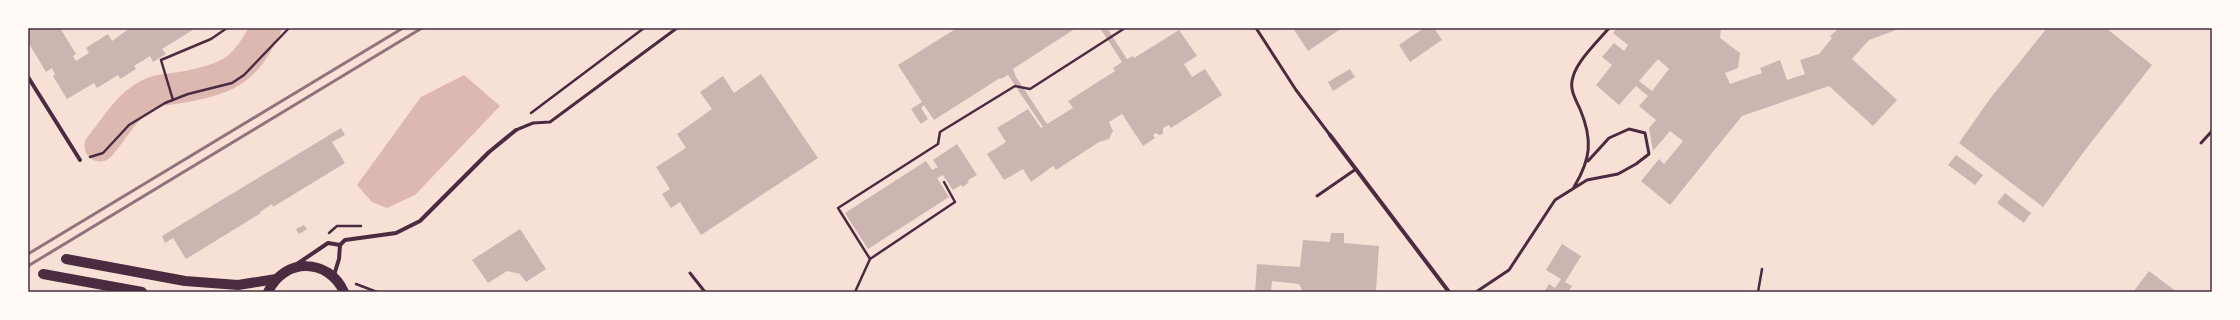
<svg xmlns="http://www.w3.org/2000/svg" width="2240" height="320" viewBox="0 0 2240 320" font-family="Roboto,sans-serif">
	<rect width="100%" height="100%" fill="#f7e1d7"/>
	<path fill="#dcb8b0" d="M464,75L500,106L415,195L387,208L372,202L357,185L421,97Z"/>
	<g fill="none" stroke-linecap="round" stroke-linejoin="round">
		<path stroke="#dcb8b0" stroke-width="31" d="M100,146C117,126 128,102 154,92C163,89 174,89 184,87C230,78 244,71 266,28"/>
	</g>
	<g fill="#ccb4b1" fill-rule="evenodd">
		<path d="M28,28H60L76,54L73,56L76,61L89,53L86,48L108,34L112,41L130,28H196L162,49L166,54L153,62L150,56L134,66L136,69L120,79L118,75L97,88L94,83L67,99L53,76L55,74L52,68L46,72L28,42Z"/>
		<path d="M957,28H1076L1013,69L1016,77L1047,124L1073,108L1068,101L1115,71L1113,68L1122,62L1100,28H1107L1127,59L1133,56L1134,58L1179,30L1197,56L1184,64L1192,77L1205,69L1222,95L1171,128L1169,125L1163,128V134L1159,135L1156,133L1153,135L1155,138L1143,146L1122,114L1109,122L1113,131L1109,139L1099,142L1056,170L1053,166L1031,182L1023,169L1004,180L987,154L1006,142L997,128L1028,109L1041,128L1043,127L1008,75L1001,79L1000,78L934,120L924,105L921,108L928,119L921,124L911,109L922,102L898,65Z"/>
		<path d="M1293,28H1342L1308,51Z"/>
		<path d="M1424,28H1434L1442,40L1410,62L1399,45Z"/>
		<path d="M1617,28H1721L1720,38L1740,53L1738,68L1725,73L1730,84L1762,73L1760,68L1780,60L1787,80L1805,74L1800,60L1819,54L1832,38L1830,36L1839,28H1901L1869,40L1852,59L1897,100L1873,126L1829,86L1742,116L1670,205L1641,181L1659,159L1664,164L1683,141L1670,131L1653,151L1649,128L1656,120L1639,106L1648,96L1636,86L1619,105L1596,85L1612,65L1602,57L1614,43L1624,51L1628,45L1613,33ZM1658,59L1669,69L1652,91L1639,81Z"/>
		<path d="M2047,28H2106L2152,65L2089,145L2043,207L1959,143L1989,100Z"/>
		<path d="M1350,69L1355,77L1333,91L1328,82Z"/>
		<path d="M761,74L818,158L701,235L680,202L671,208L662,194L670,189L656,167L686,148L677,134L712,109L700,92L723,76L734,93Z"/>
		<path d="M341,128L345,135L332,142L345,163L273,207L272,204L260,212L261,213L186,259L173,238L165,243L162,236Z"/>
		<path d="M957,144L977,175L968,180L969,182L963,187L961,185L953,190L943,175L937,178L949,197L868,249L845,213L926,161L932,170L938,167L933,160Z"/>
		<path d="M1956,155L1983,175L1975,185L1948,165Z"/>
		<path d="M2005,193L2031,213L2024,223L1997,203Z"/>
		<path d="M304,225L307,229L299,234L296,229Z"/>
		<path d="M520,229L546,269L526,282L520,274L507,271L488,283L472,260Z"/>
		<path d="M1331,233H1344V243L1379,246L1376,292H1303L1299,284L1272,281L1271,292H1255L1257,264L1300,267L1303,240L1330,242Z"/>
		<path d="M1562,244L1581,256L1565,282L1572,286L1568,292H1544L1549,284L1555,288L1561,279L1546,270Z"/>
		<path d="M2149,271L2177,292H2133Z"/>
	</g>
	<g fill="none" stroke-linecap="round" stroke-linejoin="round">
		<g stroke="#4a2c40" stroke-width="2.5">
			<path d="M173,100L161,60L211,39L227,28"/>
			<path d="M531,113L644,28"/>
			<path d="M90,157L103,153L129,125L165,103L188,94L232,83L244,75L289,28"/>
			<path d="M329,233L337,226H361"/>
			<path d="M870,259L955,202L944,182"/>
			<path d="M356,284L377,292"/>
			<path d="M855,292L870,259L838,208L938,144L940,132L1015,86L1030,89L1125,28"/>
			<path d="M1758,292L1762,269"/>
		</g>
		<g stroke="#4a2c40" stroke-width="3">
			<path d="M1256,28L1296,90L1330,135"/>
			<path d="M516,130L533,123L550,122L677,28"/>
			<path d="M2201,143L2212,131"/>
			<path d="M1574,187C1591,159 1593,140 1580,109C1575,98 1569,89 1573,77C1577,61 1598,41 1609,28"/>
			<path d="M1317,196L1356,169"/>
			<path d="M690,273L705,292"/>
			<path d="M1476,292L1509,270L1555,200L1587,180L1618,174L1636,164L1649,154L1645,133L1629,129L1609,138L1588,161"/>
		</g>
		<g stroke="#4a2c40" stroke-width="4">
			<path d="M28,77L80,160"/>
			<path d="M1330,135L1449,292"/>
			<path d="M297,264L328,243L340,245"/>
			<path d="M334,275L339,259L340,245L345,240L396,233L420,221L489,152L516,130"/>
		</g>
		<g stroke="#4a2c40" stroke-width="10">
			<path d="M66,259L185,281L238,285L276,279"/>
			<path d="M43,274L142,292"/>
			<path d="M268,292C284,257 329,258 344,292"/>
		</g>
		<g stroke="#8f747c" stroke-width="3">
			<path d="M28,254L403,28"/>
			<path d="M28,266L422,28"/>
		</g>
	</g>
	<rect width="2240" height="320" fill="none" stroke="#fffaf5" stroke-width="58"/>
	<rect x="29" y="29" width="2182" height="262" fill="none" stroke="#4a2c40" stroke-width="1.5"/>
</svg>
